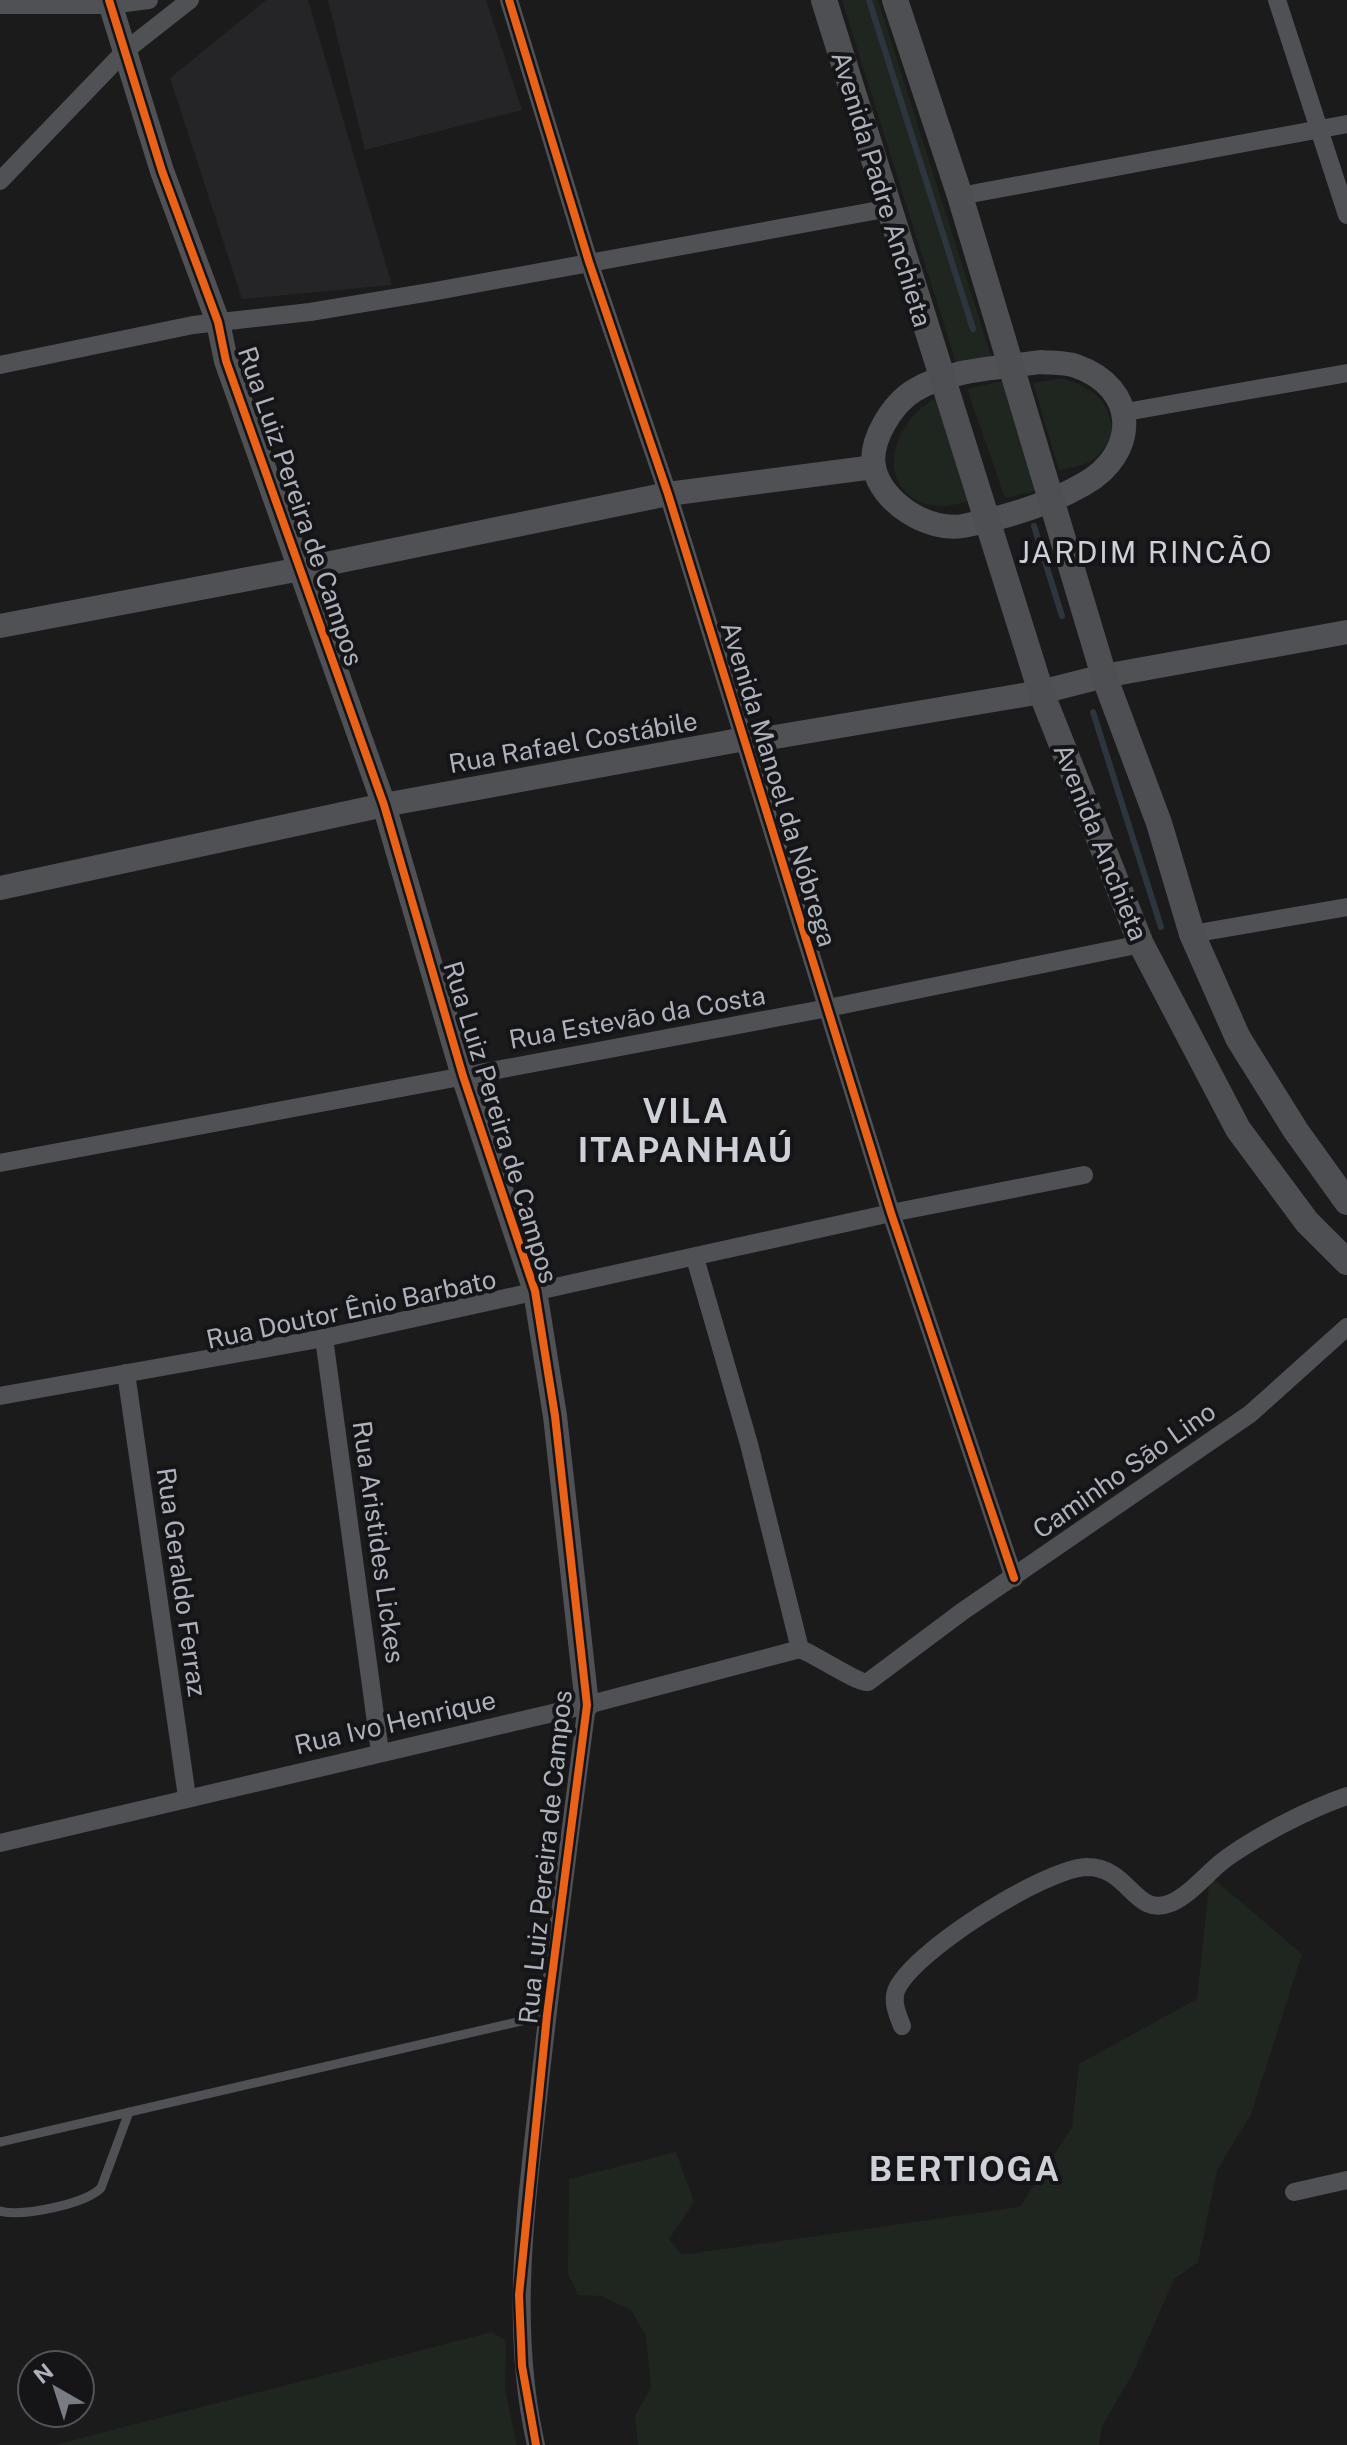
<svg xmlns="http://www.w3.org/2000/svg" width="1347" height="2445" viewBox="0 0 1347 2445" font-family="'Public Sans',sans-serif">
	<rect width="100%" height="100%" fill="#1b1b1c"/>
	<g fill="#252528">
		<path d="M266,0H308L392,285L242,299L170,78Z"/>
		<path d="M328,0H486L522,110L365,150Z"/>
	</g>
	<g fill="#1f2620">
		<path d="M842,0H878L992,359L957,366Z"/>
		<path d="M1063,378C1096,391 1107,397 1113,433C1098,461 1090,465 1059,470L1033,383Z"/>
		<path d="M1002,381L1036,491L1005,498L967,389Z"/>
		<path d="M935,398L968,501C893,527 863,445 935,398Z"/>
		<path d="M1210,1876L1302,1954L1251,2114L1217,2170L1198,2262L1174,2279L1133,2373L1102,2426L1099,2445H638L635,2416L651,2388L646,2336L631,2310L601,2296L578,2295L568,2274L569,2179L676,2152L694,2202L669,2239L682,2255L1020,2207L1072,2127L1079,2064L1197,1999Z"/>
		<path d="M492,2332L506,2341L505,2390L517,2445H54Z"/>
	</g>
	<g fill="none" stroke-linecap="round" stroke-linejoin="round">
		<g stroke="#2d363f" stroke-width="6">
			<path d="M869,0L973,329"/>
			<path d="M1034,526L1062,616"/>
			<path d="M1093,712L1161,927"/>
		</g>
		<g stroke="#4f5155" stroke-width="9">
			<path d="M0,2142L547,2015"/>
			<path d="M0,2211C23,2217 85,2204 101,2188L129,2112"/>
		</g>
		<g stroke="#4f5155" stroke-width="18">
			<path d="M509,0L589,262L668,494L891,1213L1014,1578"/>
			<path d="M1277,0L1347,215"/>
			<path d="M0,5H109L149,0"/>
			<path d="M0,181L125,51L190,0"/>
			<path d="M960,196L1347,124"/>
			<path d="M0,365L193,325L310,312L436,291L890,208"/>
			<path d="M1126,412L1347,373"/>
			<path d="M1192,934L1347,907"/>
			<path d="M0,1163L828,1008L1141,944"/>
			<path d="M695,1258L749,1444L800,1649"/>
			<path d="M324,1338L380,1752"/>
			<path d="M126,1373L187,1797"/>
			<path d="M0,1396L324,1338L891,1213L1084,1175"/>
			<path d="M800,1649C816,1655 859,1684 868,1682L963,1611L1250,1414L1347,1327"/>
			<path d="M0,1843L587,1705L800,1649"/>
			<path d="M902,2026C898,2015 892,2003 896,1991C910,1953 1045,1868 1087,1867C1130,1867 1134,1918 1171,1903C1193,1893 1208,1871 1228,1857C1261,1834 1309,1809 1347,1796"/>
			<path d="M1294,2192L1347,2180"/>
			<path d="M536,2445C509,2326 526,2209 539,2090C553,1961 570,1833 587,1705"/>
		</g>
		<g stroke="#4f5155" stroke-width="24">
			<path d="M109,0L162,171L218,322L226,361L384,805L463,1076L535,1291L555,1416L587,1705"/>
			<path d="M1040,362C1051,363 1065,362 1076,366C1139,388 1139,453 1084,484C1048,505 1003,518 963,526C929,532 881,503 874,467C869,440 893,403 915,390C949,369 1001,368 1040,362Z"/>
			<path d="M0,626L301,569L668,494L874,467"/>
			<path d="M0,888L384,805L745,739L775,737L1041,692L1104,676L1347,632"/>
		</g>
		<g stroke="#4e4f53" stroke-width="26">
			<path d="M824,0L1041,692L1141,944L1238,1129L1307,1222L1347,1262"/>
			<path d="M895,0L960,196L1104,676L1159,823L1192,934L1238,1038L1296,1131L1347,1202"/>
		</g>
		<defs>
			<g id="cycleway">
				<path d="M109,0L162,171L218,322L226,361L384,805L463,1076L535,1291L555,1416L587,1705L547,2015L519,2295L522,2366L536,2445"/>
				<path d="M509,0L589,262L668,494L891,1213L1014,1578"/>
			</g>
		</defs>
		<use href="#cycleway" stroke="#151518" stroke-width="13"/>
		<use href="#cycleway" stroke="#ea6118" stroke-width="8"/>
	</g>
	<g text-anchor="middle" dominant-baseline="central" stroke-width="8" stroke-linejoin="round" paint-order="stroke">
		<g font-size="26" fill="#adb1bc" stroke="#151518">
			<text transform="translate(882 189) rotate(73)">Avenida Padre Anchieta</text>
			<text transform="translate(301 506) rotate(71)">Rua Luiz Pereira de Campos</text>
			<text transform="translate(573 742) rotate(-10)">Rua Rafael Costábile</text>
			<text transform="translate(779 784) rotate(73)">Avenida Manoel da Nóbrega</text>
			<text transform="translate(1101 842) rotate(68)">Avenida Anchieta</text>
			<text transform="translate(637 1017) rotate(-10)">Rua Estevão da Costa</text>
			<text transform="translate(501 1122) rotate(73)">Rua Luiz Pereira de Campos</text>
			<text transform="translate(351 1309) rotate(-12)">Rua Doutor Ênio Barbato</text>
			<text transform="translate(1124 1470) rotate(-35)">Caminho São Lino</text>
			<text transform="translate(379 1542) rotate(82)">Rua Aristides Lickes</text>
			<text transform="translate(182 1582) rotate(82)">Rua Geraldo Ferraz</text>
			<text transform="translate(395 1722) rotate(-13)">Rua Ivo Henrique</text>
			<text transform="translate(545 1857) rotate(-84)">Rua Luiz Pereira de Campos</text>
		</g>
		<g font-size="30" letter-spacing="2" fill="#ced0d8" stroke="#151518">
			<text x="1146" y="552">JARDIM RINCÃO</text>
		</g>
		<g font-size="34" font-weight="bold" letter-spacing="2" fill="#ced0d8" stroke="#151518">
			<text x="686" y="1111">VILA<tspan x="686" dy="39">ITAPANHAÚ</tspan></text>
			<text x="965" y="2169">BERTIOGA</text>
		</g>
	</g>
	<g transform="translate(56 2389) rotate(321)"><circle r="38" fill="#151518" stroke="#52535a" stroke-width="2"/>
	<path d="M0-6L14 30L0 20L-14 30Z" fill="#7a7c84"/>
	<text y="-12" font-size="22" font-weight="bold" text-anchor="middle" fill="#adb1bc">N</text>
	</g>
</svg>
